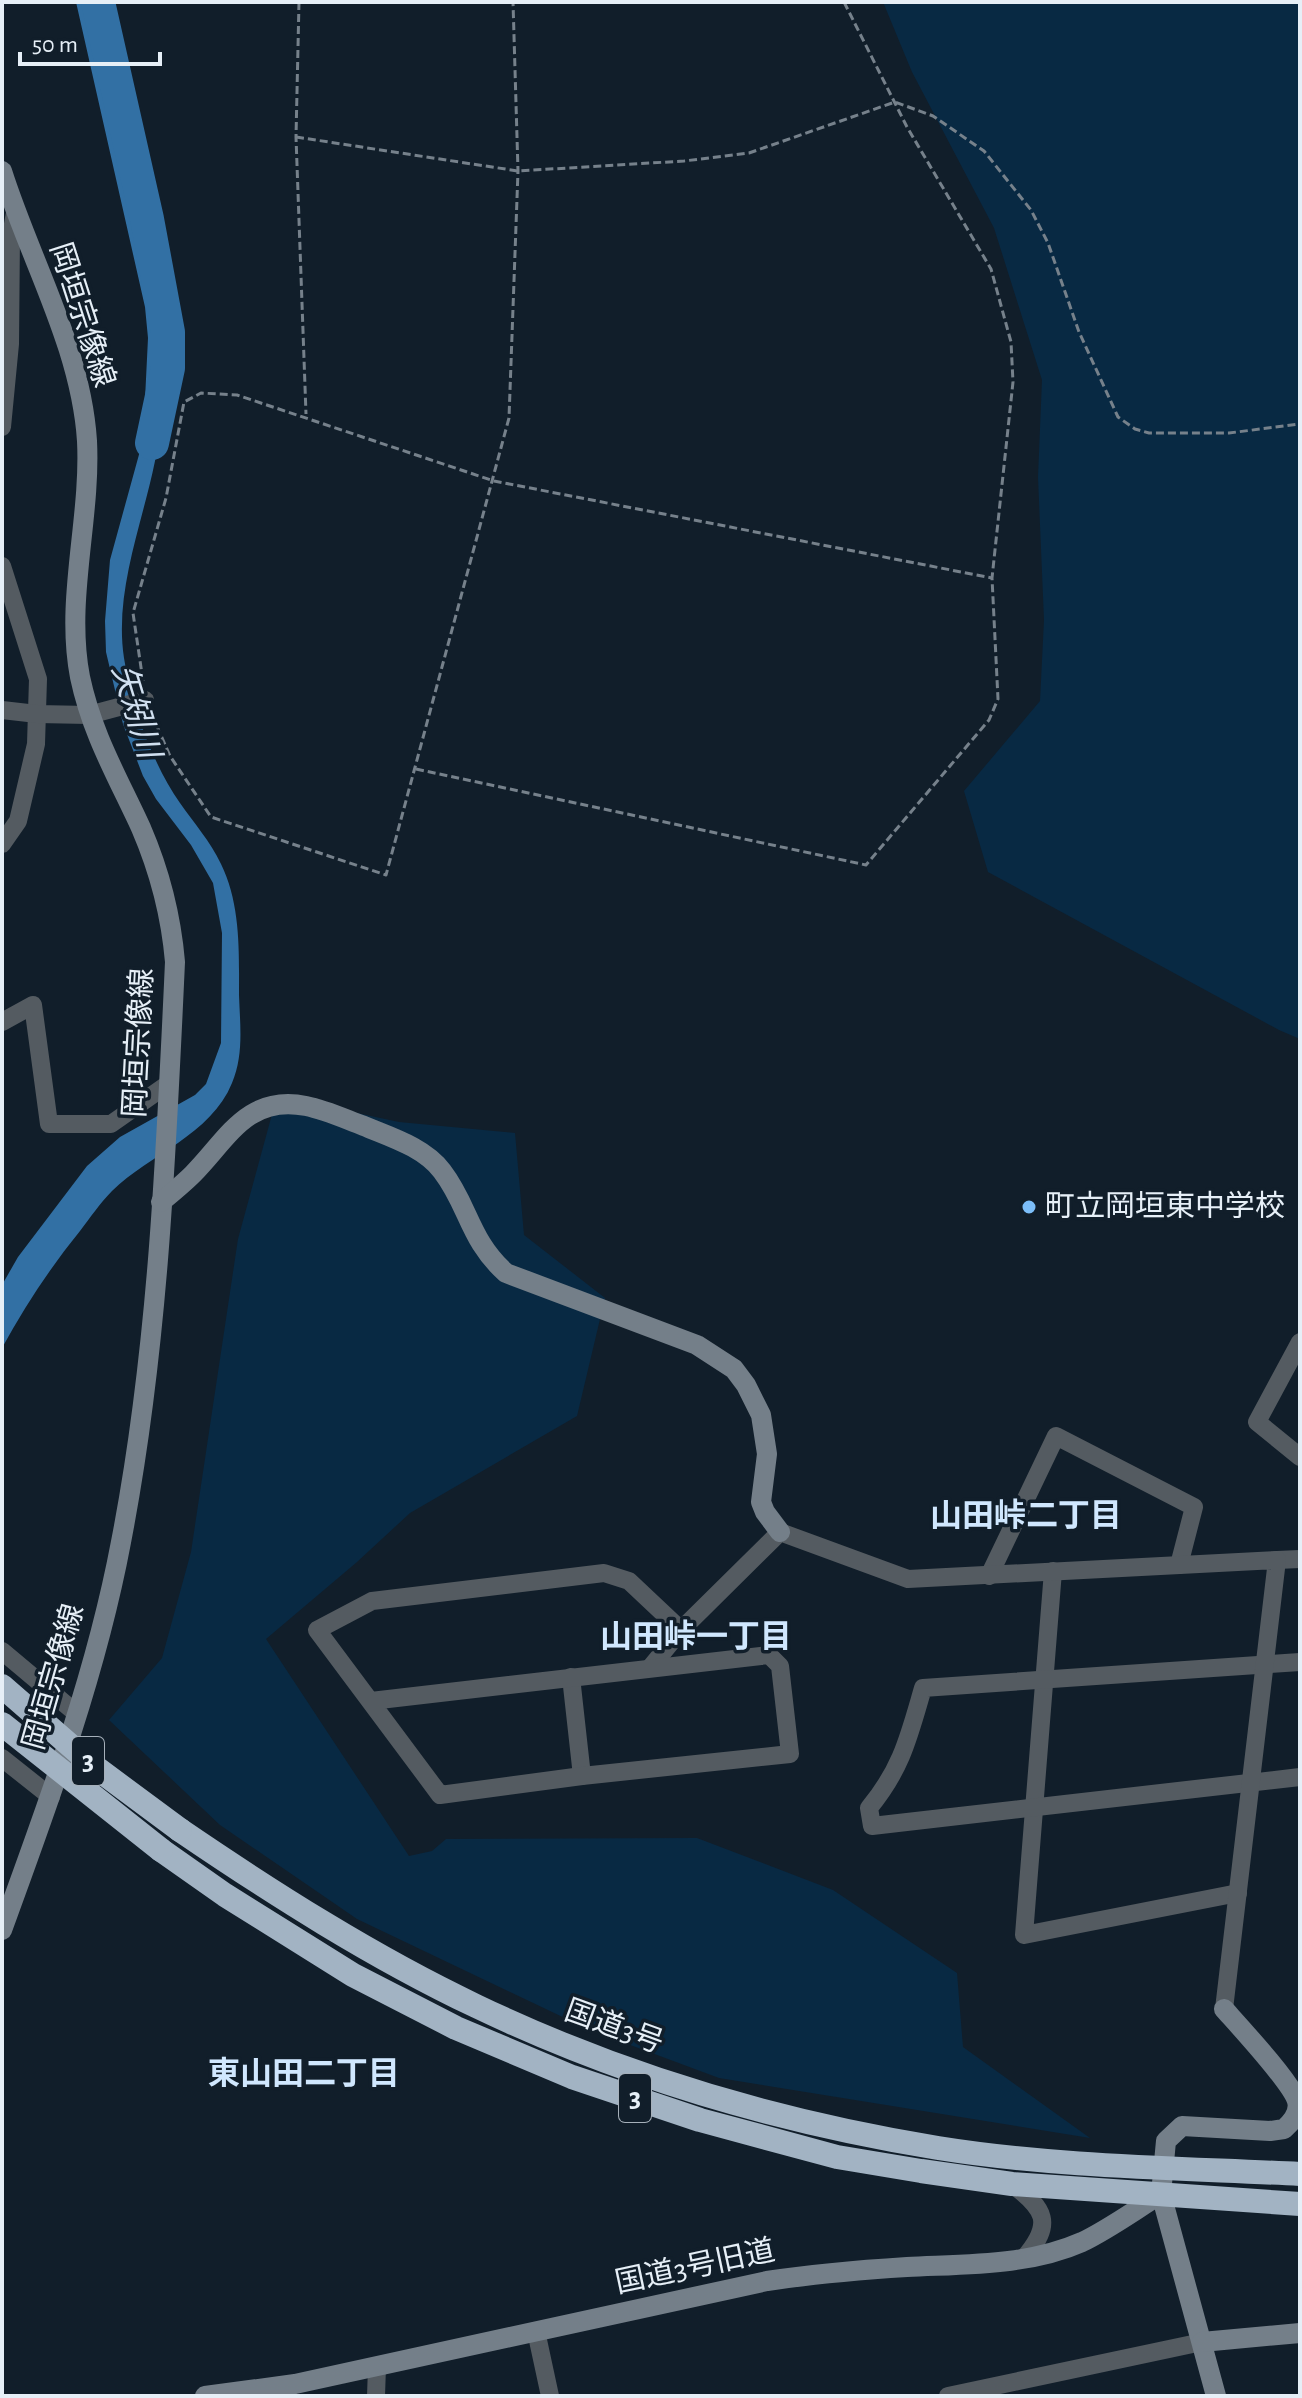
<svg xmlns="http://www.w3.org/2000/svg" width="1302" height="2398" viewBox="0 0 1302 2398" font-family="'Alegreya Sans','Noto Sans JP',sans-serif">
	<rect width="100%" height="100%" fill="#111e2a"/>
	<g fill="#082943">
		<path d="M883,2H1300V1039L1279,1030L988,872L964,791L1040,701L1044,620L1038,477L1042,380L994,228L912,72Z"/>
		<path d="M277,1096L399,1122L515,1133L524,1235L605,1298L577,1416L410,1513L357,1562L266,1639L409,1856L432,1851L446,1839L697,1838L833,1890L957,1973L963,2047L1090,2138L719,2078L590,2030L357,1919L220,1825L109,1720L162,1658L191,1552L238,1239Z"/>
	</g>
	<path fill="#3270a4" d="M76,2H93C106,67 121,133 136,198C147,248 164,299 163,351C162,387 162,426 155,461C142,525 114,592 124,658C131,704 153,765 180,803C194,823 210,841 221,864C241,905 239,952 239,995C240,1025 244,1055 232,1083C211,1135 150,1154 112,1191C100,1203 90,1218 80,1231C50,1268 25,1306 2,1348V1285L18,1257L87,1166L120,1137L195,1095L206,1084L221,1043L222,933L213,883L191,845L156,799L143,776L123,724L106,652L105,621L110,560L143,440L148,338L145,307Z"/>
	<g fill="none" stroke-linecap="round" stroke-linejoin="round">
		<path stroke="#3270a4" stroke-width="34" d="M98,2L147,219L168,332V368L152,443"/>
		<g stroke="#76818b" stroke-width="3" stroke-dasharray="8 4" stroke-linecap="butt">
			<path d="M299,2L296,137L306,414"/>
			<path d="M296,137L518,171L684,161L749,153L895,102L933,116L984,151L1031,210L1048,243L1079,332L1118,417L1135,429L1149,433H1229L1300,424"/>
			<path d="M143,681L133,613L166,498L184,402L201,393L237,395L494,481L992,578"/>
			<path d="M152,715L170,756L211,817L386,875L509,418L518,171L513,2"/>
			<path d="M416,769L866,865L989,720L998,699L992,578L1013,382L1011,342L991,269L907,127L844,2"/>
		</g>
		<g stroke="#545b61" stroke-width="18">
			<path d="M2,427L10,344L11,235L15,213"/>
			<path d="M2,566L38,679L36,744L18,821L2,844"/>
			<path d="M2,710L37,714L89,715L145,700"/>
			<path d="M2,1022L33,1005L49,1124H111L168,1084"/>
			<path d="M1300,1342L1257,1422L1300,1457"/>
			<path d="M1277,1560L1300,1559"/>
			<path d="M1053,1571L1024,1935L1238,1893"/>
			<path d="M989,1576L1056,1436L1194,1507L1179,1565"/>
			<path d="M2,1651L76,1713"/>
			<path d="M1300,1662L923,1688C909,1736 902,1768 869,1808L872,1826L1300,1777"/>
			<path d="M650,1668L681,1630L780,1532L908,1579L1277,1560L1224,2009"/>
			<path d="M571,1677L582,1776"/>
			<path d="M371,1701L769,1655L780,1666L790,1754L582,1776L440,1795L317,1630L372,1601L604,1573L629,1581L681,1630"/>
			<path d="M2,1758L51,1797"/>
			<path d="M1012,2184C1045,2209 1054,2223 1024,2258"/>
			<path d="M536,2331L550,2396"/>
			<path d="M376,2396L377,2367"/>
			<path d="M948,2396L1202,2342"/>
		</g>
		<g stroke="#747f89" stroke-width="20">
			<path d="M2,171C30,260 81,347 87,441C91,519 65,600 80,677C92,734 117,776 141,828C160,872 171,915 175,962C166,1156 158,1351 121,1542C96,1675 48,1804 2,1930"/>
			<path d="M161,1202C172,1193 183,1184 193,1174C227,1140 247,1094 306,1106C326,1110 345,1119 364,1126C390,1137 424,1147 442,1171C469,1206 469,1240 506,1273L697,1345L734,1369L746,1385L761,1415L767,1454L761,1502L765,1512L780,1532"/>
			<path d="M1161,2194L1216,2396"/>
			<path d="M1202,2342L1300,2333"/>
			<path d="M205,2396L295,2384L767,2281C813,2274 860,2270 907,2267C965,2264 1028,2266 1082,2242C1109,2229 1135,2210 1161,2194L1166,2141L1182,2126L1270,2131L1284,2129C1292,2122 1300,2112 1297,2101C1291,2082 1240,2027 1224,2009"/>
		</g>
		<g stroke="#a2b3c3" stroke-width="24">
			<path d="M180,1830C274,1894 373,1957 476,2006C622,2076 779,2122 938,2148C1057,2167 1180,2168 1300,2174"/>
			<path d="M161,1850L225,1895L353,1975L456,2028L572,2077L700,2120L837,2157L921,2171L1012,2184L1300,2204"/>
		</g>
		<g stroke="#a2b3c3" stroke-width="24">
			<path d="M2,1686L95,1767L180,1830"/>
			<path d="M2,1724L161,1850"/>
		</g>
	</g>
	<circle fill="#7cbef9" stroke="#111e2a" stroke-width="3" cx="1029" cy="1207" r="8"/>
	<g text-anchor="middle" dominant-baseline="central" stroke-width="7" stroke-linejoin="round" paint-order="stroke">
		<g fill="#111e2a" stroke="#a6b0ba" stroke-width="2">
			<rect x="72" y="1737" width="32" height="48" rx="6"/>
			<rect x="619" y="2074" width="32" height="48" rx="6"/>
		</g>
		<g font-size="28" font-weight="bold" fill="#e6eff7">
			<text x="88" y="1761">3</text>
			<text x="635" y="2098">3</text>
		</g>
		<g font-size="30" fill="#e6eff7" stroke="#111e2a">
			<text transform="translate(82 315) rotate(72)">岡垣宗像線</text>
			<text transform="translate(139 1043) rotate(-87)">岡垣宗像線</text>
			<text transform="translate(54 1677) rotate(-74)">岡垣宗像線</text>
			<text transform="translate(614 2027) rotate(20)">国道3号</text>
			<text transform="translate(695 2267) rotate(-12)">国道3号旧道</text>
		</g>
		<g font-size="30" fill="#e6eff7" stroke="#111e2a" text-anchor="start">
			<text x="1045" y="1207">町立岡垣東中学校</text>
		</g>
		<g font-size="32" font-style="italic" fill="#d1e0f0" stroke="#111e2a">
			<text transform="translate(136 711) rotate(73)">矢矧川</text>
		</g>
		<g font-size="32" font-weight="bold" fill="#d0e7fe" stroke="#111e2a">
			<text x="1026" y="1516">山田峠二丁目</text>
			<text x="696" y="1637">山田峠一丁目</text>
			<text x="304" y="2074">東山田二丁目</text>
		</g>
	</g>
	<rect width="1302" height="2398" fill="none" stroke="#e6eff7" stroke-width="8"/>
	<path d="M20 52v12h140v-12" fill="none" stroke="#e6eff7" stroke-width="4"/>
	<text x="32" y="52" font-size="24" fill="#e6eff7" stroke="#111e2a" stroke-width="6" paint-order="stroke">50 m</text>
</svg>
